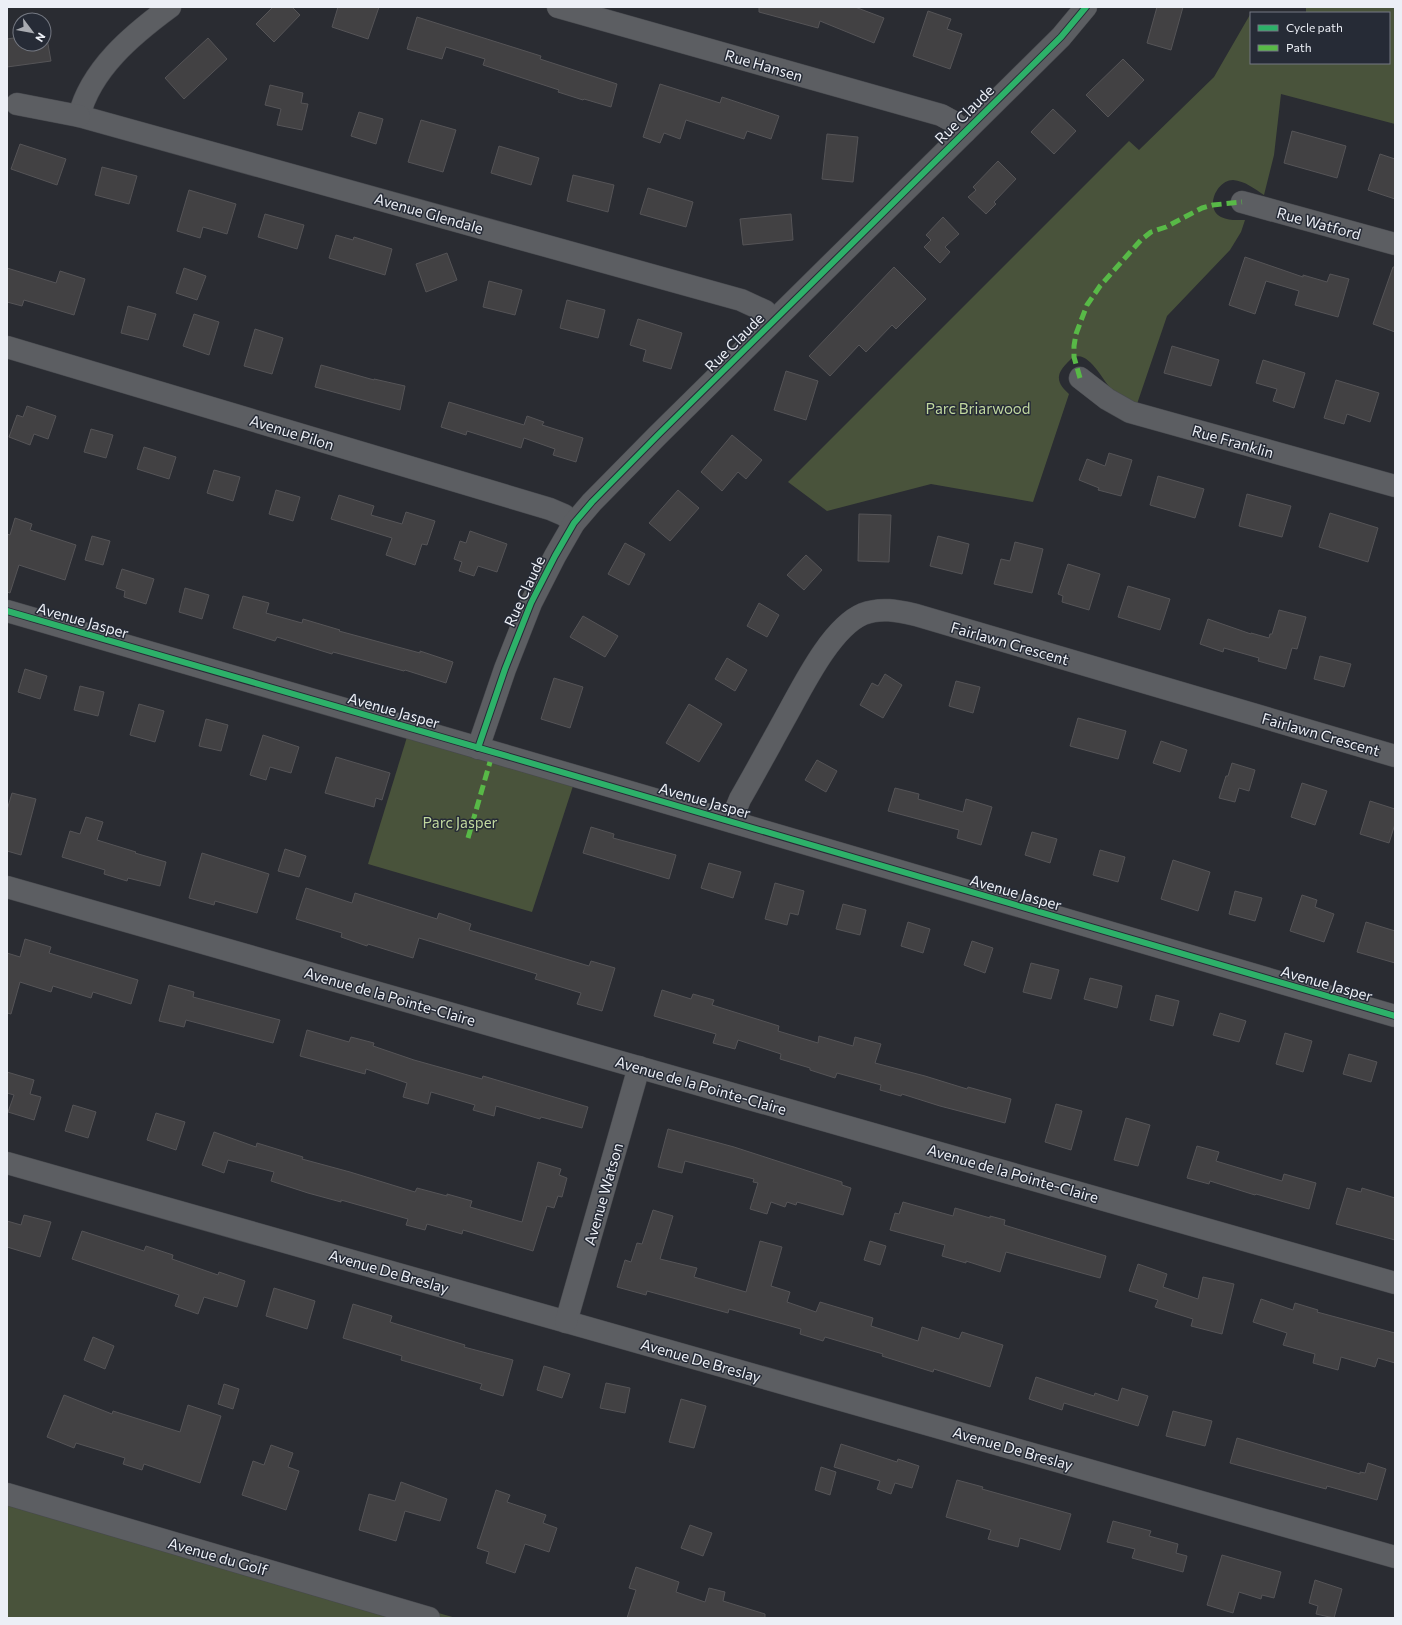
<svg xmlns="http://www.w3.org/2000/svg" width="1402" height="1625" viewBox="0 0 1402 1625" font-family="Commissioner,sans-serif">
	<rect width="100%" height="100%" fill="#2a2c32"/>
	<g fill="#49533b">
		<path d="M1306,7H1395V124L1281,94L1274,155L1264,195C1255,189 1245,181 1233,180C1217,180 1204,208 1221,217C1229,221 1237,220 1245,220L1241,232L1230,250L1167,316L1137,404C1130,400 1119,397 1113,391C1103,382 1086,343 1069,361C1065,365 1060,370 1059,376C1058,384 1064,389 1069,394L1033,502L931,484L827,511L788,482L1129,141L1139,150L1214,77L1251,13V63H1389V13H1306Z"/>
		<path d="M407,737L573,786L532,912L368,864Z"/>
		<path d="M7,1490L456,1618H7Z"/>
	</g>
	<g fill="#424143" stroke="#555457">
		<path d="M273,7H292L300,15L274,42L256,24Z"/>
		<path d="M338,7H379L368,39L332,27Z"/>
		<path d="M759,7H855L884,18L874,43L820,21L818,28L759,12Z"/>
		<path d="M1157,7H1183L1171,50L1147,43Z"/>
		<path d="M928,11L951,19L947,29L962,34L950,69L913,56Z"/>
		<path d="M417,17L541,56L540,59L617,84L611,107L584,99L583,100L558,92L559,90L483,65L485,59L446,47L442,59L407,49Z"/>
		<path d="M44,33H46L51,61L7,67V39L20,37V44H44Z"/>
		<path d="M208,38L227,59L184,99L165,78Z"/>
		<path d="M1123,59L1144,80L1108,117L1086,95Z"/>
		<path d="M660,84L720,103L722,97L779,116L771,139L747,131L744,139L686,120L680,139L664,133L660,143L643,137Z"/>
		<path d="M270,85L303,93L301,103L308,104L302,130L277,125L281,109L265,105Z"/>
		<path d="M1053,109L1076,131L1054,154L1031,132Z"/>
		<path d="M359,112L383,119L376,144L351,136Z"/>
		<path d="M421,120L456,130L443,172L408,162Z"/>
		<path d="M1292,131L1346,146L1337,178L1284,163Z"/>
		<path d="M827,134L858,137L853,182L822,179Z"/>
		<path d="M20,144L66,159L57,185L11,169Z"/>
		<path d="M499,146L539,158L531,185L491,173Z"/>
		<path d="M1380,154L1395,159V199L1368,190Z"/>
		<path d="M998,161L1016,179L994,202L996,204L986,214L968,197L976,190L973,187Z"/>
		<path d="M102,167L137,176L129,204L95,195Z"/>
		<path d="M573,175L614,185L608,212L567,201Z"/>
		<path d="M648,188L693,202L686,227L640,214Z"/>
		<path d="M189,190L236,204L227,234L203,227L200,238L177,231Z"/>
		<path d="M265,214L304,225L297,249L258,237Z"/>
		<path d="M791,214L793,240L743,245L740,219Z"/>
		<path d="M943,217L959,234L945,247L950,252L940,263L924,247L931,240L926,235Z"/>
		<path d="M336,235L353,240L354,237L392,249L385,275L329,258Z"/>
		<path d="M447,253L457,280L426,292L416,264Z"/>
		<path d="M1245,257L1303,277V275L1327,282L1330,274L1349,279L1338,317L1295,305L1299,291L1266,281L1255,314L1229,305Z"/>
		<path d="M894,267L926,299L896,329L892,325L866,352L859,345L830,376L809,356Z"/>
		<path d="M1393,267H1395V332L1373,324Z"/>
		<path d="M7,268L56,283L60,271L85,279L74,315L24,300L22,306L7,302Z"/>
		<path d="M184,268L206,276L197,300L176,293Z"/>
		<path d="M489,281L522,290L515,315L483,307Z"/>
		<path d="M567,300L605,310L598,338L560,328Z"/>
		<path d="M128,306L156,314L148,340L121,333Z"/>
		<path d="M194,314L219,322L209,355L183,346Z"/>
		<path d="M638,319L682,333L671,369L643,361L646,350L630,345Z"/>
		<path d="M255,329L283,338L272,374L244,366Z"/>
		<path d="M1172,346L1219,360L1211,386L1164,373Z"/>
		<path d="M1263,360L1305,373L1294,408L1273,401L1277,389L1256,383Z"/>
		<path d="M321,365L374,380V379L405,386L400,410L315,387Z"/>
		<path d="M786,371L818,381L806,420L774,410Z"/>
		<path d="M1336,380L1379,393L1370,422L1347,414L1344,424L1324,418Z"/>
		<path d="M449,402L524,425L527,416L544,422L542,425L583,438L576,462L553,455L555,449L524,438L521,448L467,431L466,435L441,427Z"/>
		<path d="M27,406L56,416L48,439L34,434L30,445L9,437L17,415L23,417Z"/>
		<path d="M91,429L113,435L106,458L84,452Z"/>
		<path d="M732,435L762,460L746,479L738,472L722,491L701,472Z"/>
		<path d="M144,447L176,457L169,479L137,469Z"/>
		<path d="M1109,453L1132,460L1121,496L1098,490L1099,488L1079,480L1087,459L1105,466Z"/>
		<path d="M214,470L240,477L233,501L207,493Z"/>
		<path d="M1158,476L1204,489L1195,518L1150,505Z"/>
		<path d="M276,490L300,497L293,521L269,514Z"/>
		<path d="M678,490L699,508L670,541L649,523Z"/>
		<path d="M1247,494L1291,506L1282,537L1239,526Z"/>
		<path d="M339,495L374,506L371,515L402,524L406,512L435,521L427,545L422,544L415,565L386,555L392,538L331,519Z"/>
		<path d="M1330,513L1378,528L1368,562L1319,547Z"/>
		<path d="M859,514L891,515L889,562L858,561Z"/>
		<path d="M15,518L32,524L30,530L76,545L65,580L19,565L10,593L7,592V534L10,535Z"/>
		<path d="M470,531L507,544L497,572L478,566L474,576L459,571L462,562L454,559L460,541L466,543Z"/>
		<path d="M92,536L110,541L103,565L85,560Z"/>
		<path d="M938,536L969,544L962,574L930,566Z"/>
		<path d="M1015,542L1043,549L1032,593L994,584L1001,559L1010,561Z"/>
		<path d="M625,543L645,554L629,585L608,574Z"/>
		<path d="M806,555L822,570L804,590L787,575Z"/>
		<path d="M1068,564L1100,574L1089,610L1062,602L1063,596L1058,594Z"/>
		<path d="M122,569L154,579L146,604L124,597L125,591L116,588Z"/>
		<path d="M1128,586L1170,599L1160,630L1118,617Z"/>
		<path d="M185,588L209,595L202,619L179,612Z"/>
		<path d="M243,596L269,603L266,613L302,623L303,619L340,630L339,631L420,653V651L453,662L446,683L405,670L404,671L333,652L332,654L277,637L275,641L233,628Z"/>
		<path d="M759,603L779,615L767,637L747,626Z"/>
		<path d="M1279,610L1306,617L1297,649L1292,648L1286,669L1258,661L1259,658L1224,648L1223,652L1200,644L1208,619L1251,634V633L1269,638L1270,634H1272Z"/>
		<path d="M583,616L618,636L605,657L570,637Z"/>
		<path d="M1320,656L1351,664L1344,687L1314,679Z"/>
		<path d="M727,658L747,670L735,691L715,679Z"/>
		<path d="M25,669L47,676L40,699L18,692Z"/>
		<path d="M885,674L902,685L883,718L860,705L872,683L878,686Z"/>
		<path d="M554,678L583,687L570,728L541,719Z"/>
		<path d="M956,681L980,687L973,713L949,706Z"/>
		<path d="M80,686L104,692L98,716L74,710Z"/>
		<path d="M139,704L164,711L155,742L130,735Z"/>
		<path d="M689,704L722,724L699,762L666,743Z"/>
		<path d="M1078,718L1126,731L1118,759L1070,746Z"/>
		<path d="M206,719L228,725L221,751L199,746Z"/>
		<path d="M263,735L299,747L291,773L270,767L266,780L250,775Z"/>
		<path d="M1161,741L1187,750L1180,772L1153,763Z"/>
		<path d="M336,757L390,773L382,800L376,798L374,807L325,793Z"/>
		<path d="M817,760L837,771L826,792L805,780Z"/>
		<path d="M1232,763L1255,770L1249,791L1239,788L1235,802L1219,798L1226,776H1228Z"/>
		<path d="M1302,783L1327,791L1315,825L1291,817Z"/>
		<path d="M895,788L919,794L918,799L963,812L966,799L992,807L981,845L957,838L959,830L888,811Z"/>
		<path d="M12,793L36,799L21,855L7,851V810Z"/>
		<path d="M1370,801L1395,809V824L1389,843L1360,834Z"/>
		<path d="M86,817L103,822L97,840L136,852L135,853L166,862L160,886L128,878L127,881L104,874L105,870L62,857L70,831L80,834Z"/>
		<path d="M591,827L614,834L613,838L676,855L669,879L583,853Z"/>
		<path d="M1032,832L1057,839L1050,863L1025,855Z"/>
		<path d="M285,849L306,856L299,877L278,871Z"/>
		<path d="M1100,850L1125,857L1118,882L1093,875Z"/>
		<path d="M202,853L269,874L257,913L215,901L214,905L189,898Z"/>
		<path d="M1173,860L1210,872L1198,911L1161,899Z"/>
		<path d="M709,863L741,872L733,898L701,888Z"/>
		<path d="M775,883L804,891L798,915L790,913L787,925L765,919Z"/>
		<path d="M306,888L352,903L355,893L437,919L439,913L471,924L469,930L589,966L591,961L615,968L602,1011L577,1004L581,993L535,979L537,974L419,938L413,958L368,944L367,946L341,937L342,933L296,919Z"/>
		<path d="M1235,891L1262,898L1255,921L1229,914Z"/>
		<path d="M1302,895L1317,900L1315,907L1334,914L1324,942L1290,931Z"/>
		<path d="M843,904L866,910L860,935L836,929Z"/>
		<path d="M908,922L930,929L923,953L901,946Z"/>
		<path d="M1366,922L1395,931V963L1357,952Z"/>
		<path d="M25,939L51,947L49,953L138,980L131,1004L93,992L91,998L53,986L51,992L20,982L11,1014L7,1013V953L20,957Z"/>
		<path d="M972,941L993,948L985,973L964,965Z"/>
		<path d="M1031,963L1059,970L1051,999L1023,992Z"/>
		<path d="M1090,978L1122,986L1117,1008L1084,999Z"/>
		<path d="M169,985L194,992L193,997L280,1020L273,1043L186,1020L184,1027L159,1021Z"/>
		<path d="M662,990L691,999L693,994L714,1000L712,1005L779,1026L778,1031L818,1043L819,1036L853,1046L855,1037L881,1044L875,1063L925,1076L967,1089L968,1087L1011,1099L1005,1123L940,1106L902,1094L901,1096L880,1090L881,1085L837,1073L835,1078L810,1070V1068L780,1059L781,1054L738,1040L735,1049L713,1043L716,1034L654,1016Z"/>
		<path d="M1156,995L1179,1001L1173,1026L1150,1020Z"/>
		<path d="M1220,1013L1246,1021L1239,1042L1213,1035Z"/>
		<path d="M307,1030L349,1042L351,1037L374,1043L373,1046L414,1060L482,1079L483,1076L588,1107L582,1128L541,1117L540,1119L496,1106L494,1116L473,1110L475,1105L431,1092L428,1104L403,1097L407,1083L366,1069L365,1074L300,1056Z"/>
		<path d="M1285,1033L1312,1041L1303,1072L1276,1064Z"/>
		<path d="M1349,1054L1377,1062L1371,1082L1343,1074Z"/>
		<path d="M7,1072L34,1080L30,1094L41,1097L34,1120L8,1112L14,1095L7,1093Z"/>
		<path d="M1056,1104L1082,1111L1071,1150L1045,1142Z"/>
		<path d="M73,1105L96,1112L88,1138L65,1131Z"/>
		<path d="M156,1113L185,1122L176,1150L147,1140Z"/>
		<path d="M1126,1118L1150,1125L1138,1166L1114,1160Z"/>
		<path d="M668,1129L734,1147L842,1182V1185L851,1188L843,1215L797,1202L796,1205L787,1202L785,1207L771,1202L767,1214L750,1209L758,1183L753,1182L754,1179L685,1161L682,1173L658,1167Z"/>
		<path d="M214,1132L256,1147L257,1143L303,1157L302,1159L350,1172L415,1192L417,1188L447,1196V1194L472,1201L470,1207L522,1222L538,1162L561,1169L559,1175L567,1178L562,1197L558,1196L554,1208L547,1206L533,1251L463,1230L462,1234L427,1224L425,1230L406,1225L408,1219L341,1200V1202L308,1193L271,1181L274,1172L228,1160L224,1173L202,1165Z"/>
		<path d="M1197,1146L1219,1152L1216,1161L1282,1181L1284,1174L1316,1183L1309,1209L1256,1194L1255,1195L1210,1181L1209,1184L1187,1178Z"/>
		<path d="M1347,1188L1361,1192L1362,1188L1395,1198V1240L1336,1224Z"/>
		<path d="M903,1202L953,1216L955,1208L990,1218V1216L1005,1220L1004,1225L1106,1256L1100,1278L1006,1252L1000,1272L966,1261V1263L942,1256L945,1245L890,1230L895,1213L899,1214Z"/>
		<path d="M653,1210L673,1216L660,1259L697,1268L694,1277L746,1292L760,1241L782,1247L771,1286L790,1292L787,1302L816,1312L820,1302L873,1318L871,1326L918,1341L922,1327L959,1339L962,1332L1003,1345L990,1387L934,1369L933,1372L882,1356L883,1354L825,1337L823,1341L800,1334L801,1329L729,1309L728,1313L647,1291L646,1295L617,1287L625,1260L631,1262L637,1243L642,1244Z"/>
		<path d="M24,1215L51,1222L40,1257L7,1247V1221L21,1225Z"/>
		<path d="M82,1231L144,1251L146,1246L173,1255L172,1259L218,1275L219,1272L245,1281L237,1307L204,1297L198,1314L175,1306L179,1295L72,1259Z"/>
		<path d="M870,1241L886,1246L880,1265L864,1260Z"/>
		<path d="M1138,1264L1167,1274L1163,1287L1198,1299L1203,1277L1234,1284L1222,1334L1191,1326L1193,1319L1155,1307L1158,1300L1129,1291Z"/>
		<path d="M274,1288L315,1301L307,1329L266,1316Z"/>
		<path d="M1261,1299L1293,1310L1295,1303L1318,1310L1317,1312L1395,1333V1363L1378,1358L1375,1367L1341,1357L1338,1370L1313,1363L1315,1354L1283,1345L1287,1333L1253,1322Z"/>
		<path d="M353,1304L392,1316L390,1322L465,1345L464,1347L513,1360L503,1396L480,1389L482,1384L401,1360L402,1356L343,1338Z"/>
		<path d="M93,1337L114,1346L105,1369L84,1360Z"/>
		<path d="M544,1366L570,1374L562,1398L537,1390Z"/>
		<path d="M1036,1377L1094,1396L1095,1393L1118,1401L1122,1388L1148,1396L1138,1426L1064,1403L1062,1410L1029,1399Z"/>
		<path d="M606,1383L630,1388L625,1413L600,1408Z"/>
		<path d="M224,1384L239,1389L233,1409L218,1404Z"/>
		<path d="M64,1395L112,1414L113,1411L180,1432L188,1405L221,1416L200,1483L144,1464L142,1470L123,1464L125,1458L76,1443L74,1448L47,1437Z"/>
		<path d="M681,1399L706,1406L694,1448L669,1442Z"/>
		<path d="M1173,1411L1212,1421L1205,1446L1166,1436Z"/>
		<path d="M1237,1438L1360,1474V1472L1365,1473L1368,1463L1386,1469L1377,1500L1327,1486L1326,1489L1230,1463Z"/>
		<path d="M841,1444L897,1462L898,1459L919,1466L912,1488L895,1483L891,1494L877,1489L880,1481L834,1467Z"/>
		<path d="M271,1445L293,1453L288,1467L299,1471L286,1510L242,1495L253,1461L264,1465Z"/>
		<path d="M821,1467L836,1472L830,1495L815,1490Z"/>
		<path d="M957,1480L983,1487L982,1489L1071,1514L1060,1550L1020,1538L1018,1547L988,1539L991,1530L946,1517Z"/>
		<path d="M401,1482L447,1499L440,1521L405,1511L396,1541L359,1530L369,1494L395,1501Z"/>
		<path d="M496,1490L510,1495L507,1502L546,1515L543,1523L557,1528L549,1552L525,1544L515,1573L486,1563L489,1552L477,1548Z"/>
		<path d="M1113,1521L1151,1531L1149,1536L1178,1544L1176,1553L1187,1556L1183,1572L1132,1558L1135,1549L1107,1542Z"/>
		<path d="M690,1525L712,1533L703,1556L681,1548Z"/>
		<path d="M1222,1555L1281,1572L1274,1598L1262,1595L1261,1599L1239,1592L1233,1613L1207,1605Z"/>
		<path d="M636,1567L679,1582L676,1592L705,1602L709,1588L725,1592L723,1601L765,1614V1618H627L636,1590L629,1588Z"/>
		<path d="M1315,1580L1342,1589L1334,1618L1316,1614L1318,1606L1309,1603Z"/>
	</g>
	<g fill="none" stroke-linecap="round" stroke-linejoin="round">
		<defs>
			<g id="minor">
				<path d="M170,7C132,35 91,69 79,116L741,300L765,311L774,320"/>
				<path d="M558,7L941,115L952,121L965,132"/>
				<path d="M17,104L79,116"/>
				<path d="M1242,202L1395,244"/>
				<path d="M7,347L550,509L564,515L574,523"/>
				<path d="M1080,378L1107,399L1130,412L1395,486"/>
				<path d="M7,611L493,752L1395,1016"/>
				<path d="M478,748L505,669L531,603L555,556L574,523L592,502L658,435L965,132L1061,37L1086,7"/>
				<path d="M731,821L740,799C755,773 769,747 784,720C801,690 830,628 863,614C881,607 898,611 916,615L1395,756"/>
				<path d="M7,887L1395,1283"/>
				<path d="M7,1163L1395,1557"/>
				<path d="M566,1322L639,1067"/>
				<path d="M7,1494L429,1618"/>
			</g>
		</defs>
		<use href="#minor" stroke="#47494e" stroke-width="23"/>
		<use href="#minor" stroke="#5c5e62" stroke-width="22"/>
		<g stroke="#58b947" stroke-width="5" stroke-dasharray="10 5" stroke-linecap="butt">
			<path d="M1080,378L1074,357V346L1076,334L1087,305L1100,286L1141,240L1151,232L1166,227L1202,208L1213,205L1242,202"/>
			<path d="M468,838L490,762"/>
		</g>
		<defs>
			<g id="cycleway">
				<path d="M7,611L493,752L1395,1016"/>
				<path d="M478,748L505,669L531,603L555,556L574,523L592,502L658,435L965,132L1061,37L1086,7"/>
			</g>
		</defs>
		<use href="#cycleway" stroke="#262b36" stroke-width="8"/>
		<use href="#cycleway" stroke="#2db169" stroke-width="6"/>
	</g>
	<g text-anchor="middle" dominant-baseline="central" stroke-width="3" stroke-linejoin="round" paint-order="stroke">
		<g font-size="15" fill="#eceff6" stroke="#262b36">
			<text transform="translate(764 65) rotate(16)">Rue Hansen</text>
			<text transform="translate(964 114) rotate(-45)">Rue Claude</text>
			<text transform="translate(429 213) rotate(16)">Avenue Glendale</text>
			<text transform="translate(1319 223) rotate(15)">Rue Watford</text>
			<text transform="translate(734 342) rotate(-45)">Rue Claude</text>
			<text transform="translate(292 432) rotate(17)">Avenue Pilon</text>
			<text transform="translate(1233 441) rotate(16)">Rue Franklin</text>
			<text transform="translate(524 591) rotate(-65)">Rue Claude</text>
			<text transform="translate(83 620) rotate(16)">Avenue Jasper</text>
			<text transform="translate(1010 643) rotate(16)">Fairlawn Crescent</text>
			<text transform="translate(394 710) rotate(16)">Avenue Jasper</text>
			<text transform="translate(1321 734) rotate(16)">Fairlawn Crescent</text>
			<text transform="translate(705 800) rotate(16)">Avenue Jasper</text>
			<text transform="translate(1016 892) rotate(16)">Avenue Jasper</text>
			<text transform="translate(1327 983) rotate(16)">Avenue Jasper</text>
			<text transform="translate(390 996) rotate(16)">Avenue de la Pointe-Claire</text>
			<text transform="translate(701 1085) rotate(16)">Avenue de la Pointe-Claire</text>
			<text transform="translate(1013 1173) rotate(16)">Avenue de la Pointe-Claire</text>
			<text transform="translate(603 1194) rotate(-74)">Avenue Watson</text>
			<text transform="translate(389 1271) rotate(16)">Avenue De Breslay</text>
			<text transform="translate(701 1360) rotate(16)">Avenue De Breslay</text>
			<text transform="translate(1013 1448) rotate(16)">Avenue De Breslay</text>
			<text transform="translate(218 1556) rotate(16)">Avenue du Golf</text>
		</g>
		<g font-size="15" fill="#c1d89f" stroke="#262b36">
			<text x="978" y="408">Parc Briarwood</text>
			<text x="460" y="822">Parc Jasper</text>
		</g>
	</g>
	<rect width="1402" height="1625" fill="none" stroke="#eceff6" stroke-width="16"/>
	<rect x="1250" y="12" width="140" height="52" fill="#262b36" stroke="#757983"/>
	<rect x="1258" y="25" width="20" height="6" fill="#2db169" stroke="#757983"/>
	<text x="1286" y="32" font-size="12" fill="#eceff6">Cycle path</text>
	<rect x="1258" y="45" width="20" height="6" fill="#58b947" stroke="#757983"/>
	<text x="1286" y="52" font-size="12" fill="#eceff6">Path</text>
	<g transform="translate(32 32) rotate(122)"><circle r="19" fill="#262b36" stroke="#757983"/>
	<path d="M0-3L7 15L0 10L-7 15Z" fill="#a8abb1"/>
	<text y="-6" font-size="11" font-weight="bold" text-anchor="middle" fill="#eceff6">N</text>
	</g>
</svg>
